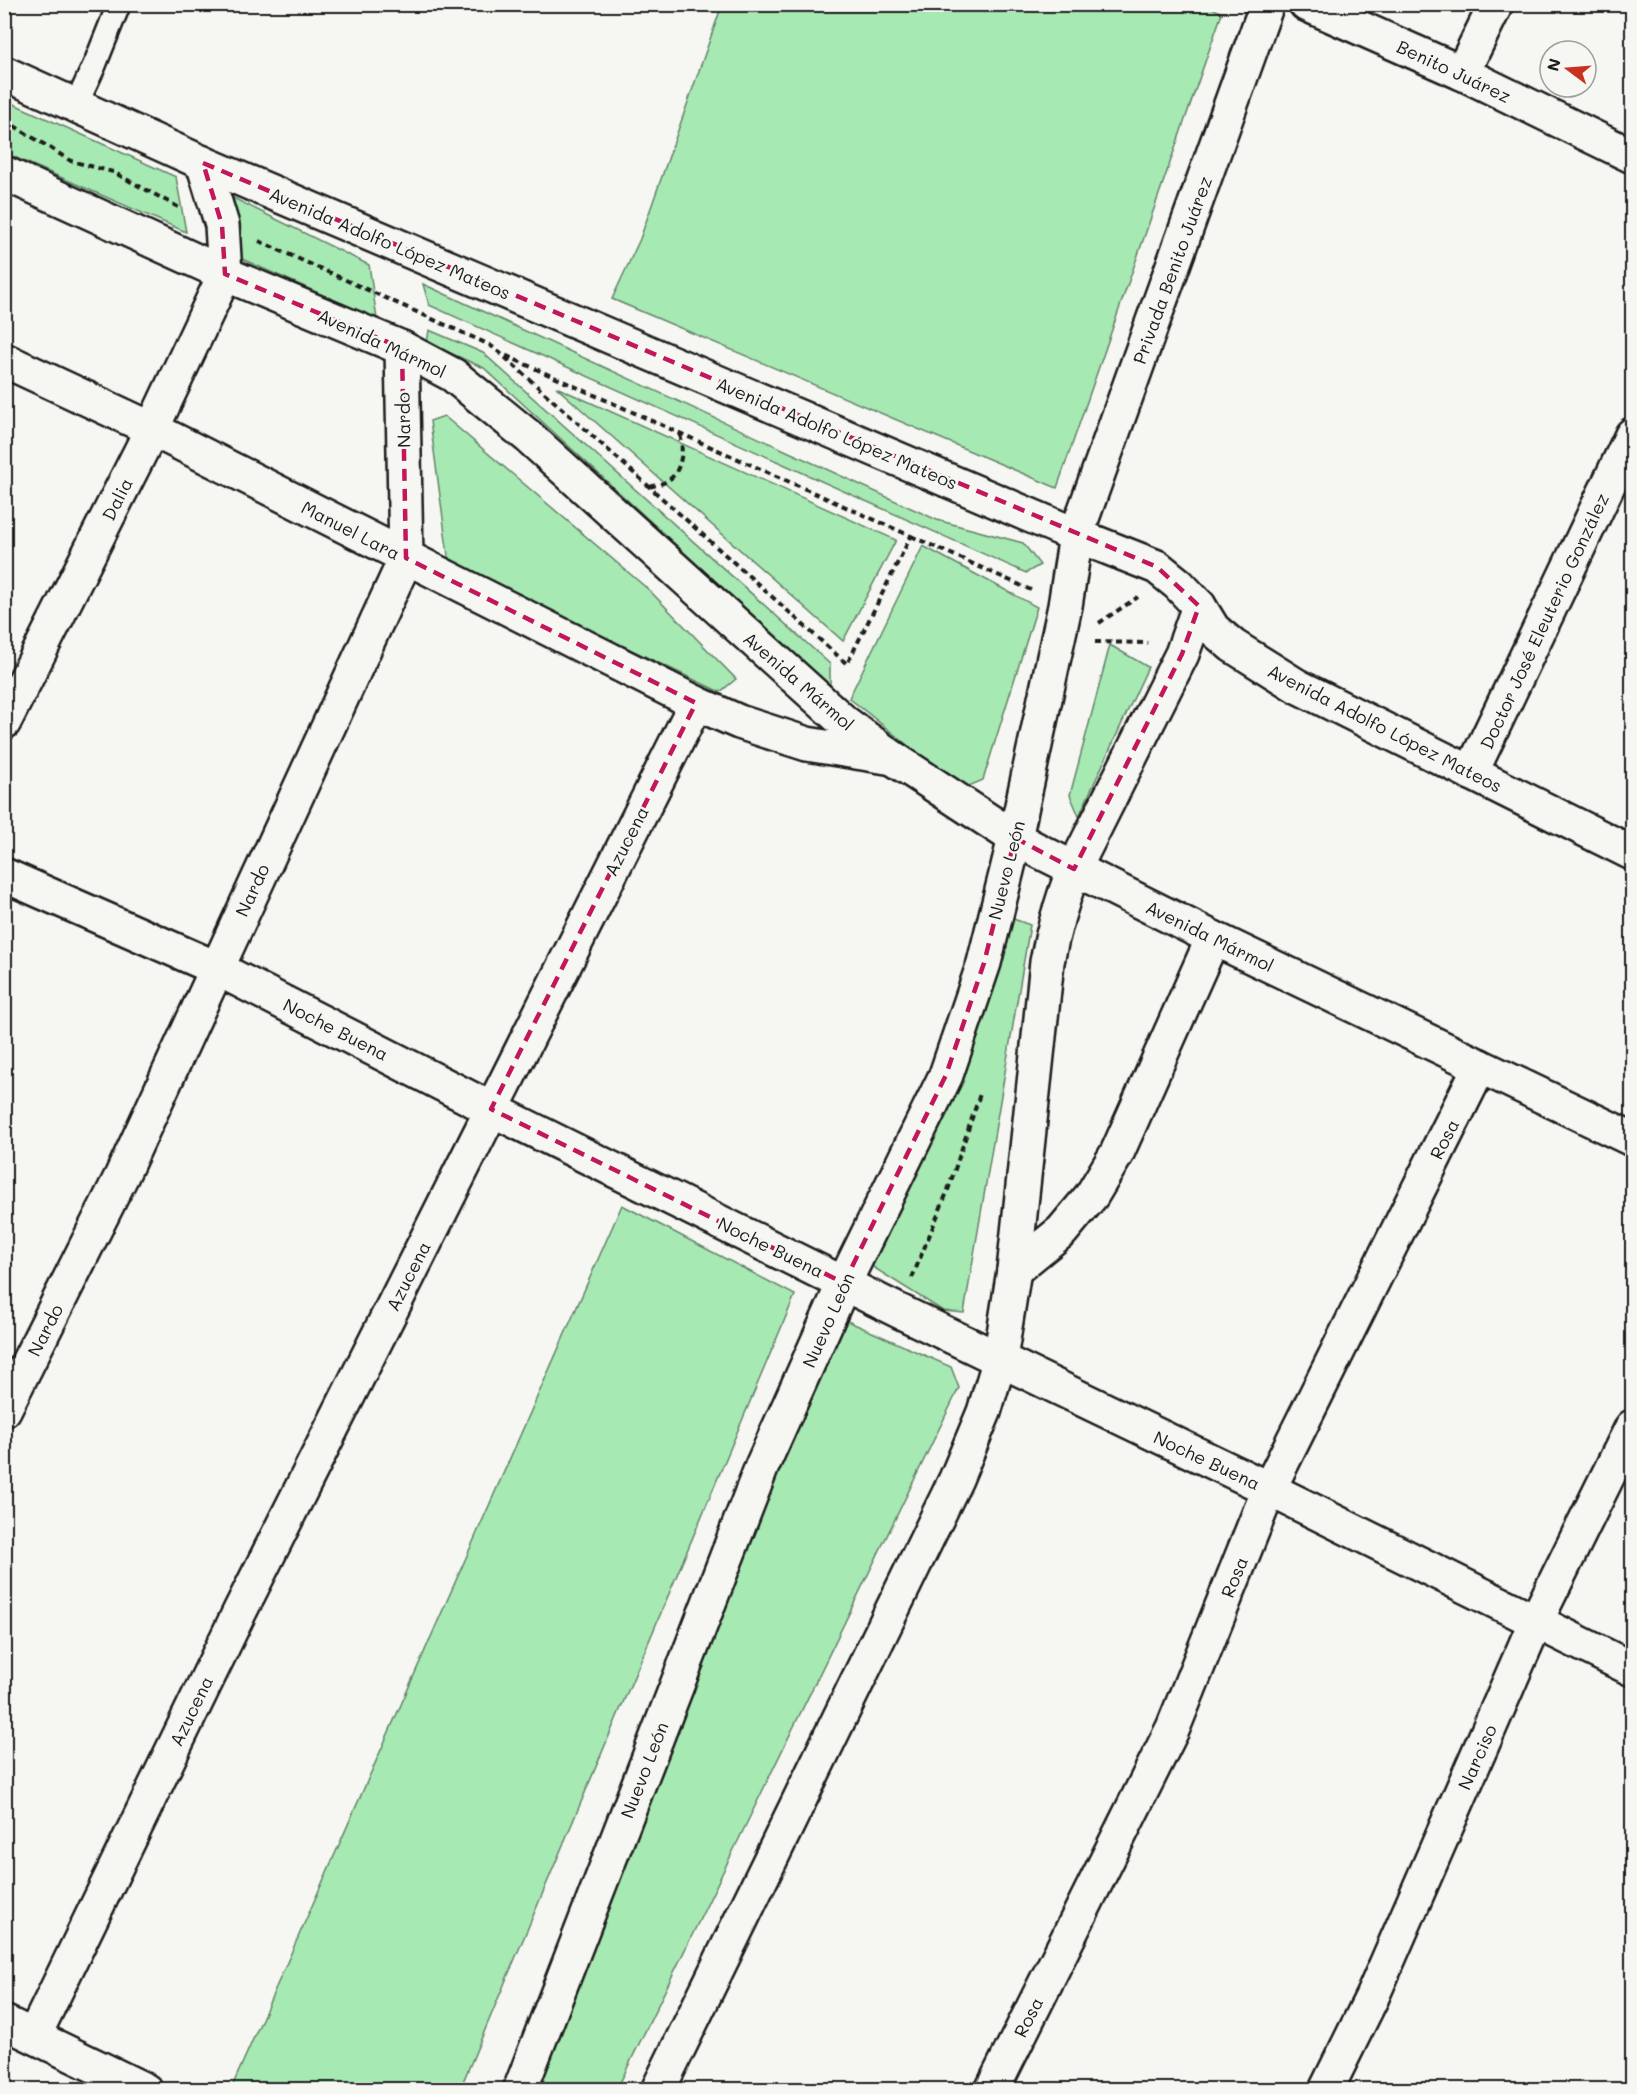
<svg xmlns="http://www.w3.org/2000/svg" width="1637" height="2094" viewBox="0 0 1637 2094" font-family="Mali,sans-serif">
	<rect width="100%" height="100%" fill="#f6f6f2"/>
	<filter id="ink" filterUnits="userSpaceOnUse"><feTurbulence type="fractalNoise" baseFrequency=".0167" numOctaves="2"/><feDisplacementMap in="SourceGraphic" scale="12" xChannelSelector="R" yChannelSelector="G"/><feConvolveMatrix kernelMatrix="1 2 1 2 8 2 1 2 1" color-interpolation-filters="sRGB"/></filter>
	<g filter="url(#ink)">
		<g fill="#a7e9b3" stroke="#628268" stroke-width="1.5">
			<path d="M1205,4L1222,13L1057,488L612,299L640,239L722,5Z"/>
			<path d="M5,100L176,177L186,232L5,153Z"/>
			<path d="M221,192L369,265L377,319L233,255Z"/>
			<path d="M423,284L937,520L1023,543L1040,565L1026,573L429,305Z"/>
			<path d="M429,330L483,353L830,664V687L484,368L427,343Z"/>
			<path d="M556,387L896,540L843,641Z"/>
			<path d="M444,416L649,590L736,679L720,692L449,563L430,421Z"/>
			<path d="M923,546L1037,607L983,780L962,789L849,698Z"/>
			<path d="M1110,645L1148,667L1079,816L1070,795Z"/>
			<path d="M1008,917L1030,925L964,1313L943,1311L868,1264L943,1122L985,1006Z"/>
			<path d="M622,1205L795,1295L460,2089H231Z"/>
			<path d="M836,1316L951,1367L959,1388L617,2089L524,2090Z"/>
		</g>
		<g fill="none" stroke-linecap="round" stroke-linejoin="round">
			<defs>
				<path id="lane" d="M76,105L95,64L119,4"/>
				<g id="street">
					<path d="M1306,4L1462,73L1632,156"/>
					<path d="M1462,73L1496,4"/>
					<path d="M4,360L152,429L696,703L739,722L807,744L893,758"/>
					<path d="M1076,535L1267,4"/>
					<path d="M4,722L152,429L225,274"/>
					<path d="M1471,773L1632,435"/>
					<path d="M4,875L216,968L491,1109L899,1311L1269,1489L1632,1669"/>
					<path d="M1014,1270L1062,1231L1092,1195L1117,1153L1213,938"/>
					<path d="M4,1410L122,1175L406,558L402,348"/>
					<path d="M4,2022L145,2090"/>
					<path d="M34,2036L240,1611L696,703"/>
					<path d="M992,2090L1173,1728L1269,1489L1480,1066"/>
					<path d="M1326,2090L1372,1997L1536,1621L1632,1427"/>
				</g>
				<g id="secondary">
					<path d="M4,73L203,163L1076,535L1157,567L1178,584L1199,606L1213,629L1233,646L1297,686L1632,853"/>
					<path d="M203,163L222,225L225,274"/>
					<path d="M4,173L225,274L402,348L453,375L529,437L844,722L893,758L1015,838L1041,852L1213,938L1632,1139"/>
					<path d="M520,2090L762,1466L844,1283L946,1075L984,963L1015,838L1065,606L1076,535"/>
					<path d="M658,2090L956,1479L984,1412L1000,1359L1014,1270L1047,962C1053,930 1062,900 1074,869L1182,654L1199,606"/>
				</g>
			</defs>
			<use href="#lane" stroke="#1c1c1c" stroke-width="27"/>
			<use href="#street" stroke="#1c1c1c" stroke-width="38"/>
			<use href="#secondary" stroke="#1c1c1c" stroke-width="38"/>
			<g stroke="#1c1c1c" stroke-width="4" stroke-dasharray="6 4.5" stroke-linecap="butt">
				<path d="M4,122L16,127L71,161L113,172L178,207"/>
				<path d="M259,241L490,345L500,353L847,664L911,536L500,353"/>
				<path d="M650,487C655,485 660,485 665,482C682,474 684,450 680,434"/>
				<path d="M911,536L1031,590"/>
				<path d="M1099,623L1138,597"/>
				<path d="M1095,642L1148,643"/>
				<path d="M912,1278L948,1190L980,1094"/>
			</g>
			<use href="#lane" stroke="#f6f6f2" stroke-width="22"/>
			<use href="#street" stroke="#f6f6f2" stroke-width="33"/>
			<use href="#secondary" stroke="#f6f6f2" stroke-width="33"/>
		</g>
	</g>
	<path fill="none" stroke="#c2185b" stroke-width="4.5" stroke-dasharray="12 8" stroke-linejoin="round" d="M203,163L1157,567L1199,606L1182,654L1074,869L1015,838L984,963L946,1075L844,1283L491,1109L696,703L406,558L402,348L225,274L222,225Z"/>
	<g text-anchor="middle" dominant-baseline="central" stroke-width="5" stroke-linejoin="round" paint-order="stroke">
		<g font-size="18" fill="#1c1c1c" stroke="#f6f6f2">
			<text transform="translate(1454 71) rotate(25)">Benito Juárez</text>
			<text transform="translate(390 243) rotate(23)">Avenida Adolfo López Mateos</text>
			<text transform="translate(1172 270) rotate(-70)">Privada Benito Juárez</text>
			<text transform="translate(382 343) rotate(25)">Avenida Mármol</text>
			<text transform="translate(403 420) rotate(-91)">Nardo</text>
			<text transform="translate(837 433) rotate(23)">Avenida Adolfo López Mateos</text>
			<text transform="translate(117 499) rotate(-63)">Dalia</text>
			<text transform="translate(351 530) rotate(27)">Manuel Lara</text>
			<text transform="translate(1544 621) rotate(-65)">Doctor José Eleuterio González</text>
			<text transform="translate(799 681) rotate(41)">Avenida Mármol</text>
			<text transform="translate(1385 728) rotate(27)">Avenida Adolfo López Mateos</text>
			<text transform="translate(626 841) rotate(-63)">Azucena</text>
			<text transform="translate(1006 870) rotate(-76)">Nuevo León</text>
			<text transform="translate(252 890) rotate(-65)">Nardo</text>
			<text transform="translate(1210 936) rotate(26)">Avenida Mármol</text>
			<text transform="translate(336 1029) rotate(27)">Noche Buena</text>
			<text transform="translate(1444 1139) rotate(-63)">Rosa</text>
			<text transform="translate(771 1247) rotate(26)">Noche Buena</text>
			<text transform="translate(408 1276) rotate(-63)">Azucena</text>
			<text transform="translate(828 1320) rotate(-66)">Nuevo León</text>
			<text transform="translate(45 1330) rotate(-63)">Nardo</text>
			<text transform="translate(1207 1460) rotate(25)">Noche Buena</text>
			<text transform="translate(1234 1577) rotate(-68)">Rosa</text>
			<text transform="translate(191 1711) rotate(-64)">Azucena</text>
			<text transform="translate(1477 1757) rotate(-66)">Narciso</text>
			<text transform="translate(644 1770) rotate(-69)">Nuevo León</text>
			<text transform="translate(1028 2017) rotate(-63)">Rosa</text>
		</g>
	</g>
	<rect width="1637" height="2094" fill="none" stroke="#f6f6f2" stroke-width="24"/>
	<rect x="12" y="12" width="1613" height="2070" fill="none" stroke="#1c1c1c" stroke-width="2" filter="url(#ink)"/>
	<g transform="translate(1568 69) rotate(286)"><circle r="28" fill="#f6f6f2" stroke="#9f9f9c" stroke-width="1.5"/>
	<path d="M0-4.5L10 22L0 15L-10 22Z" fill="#c8321e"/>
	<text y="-9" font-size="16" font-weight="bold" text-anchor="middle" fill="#1c1c1c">N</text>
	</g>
</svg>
